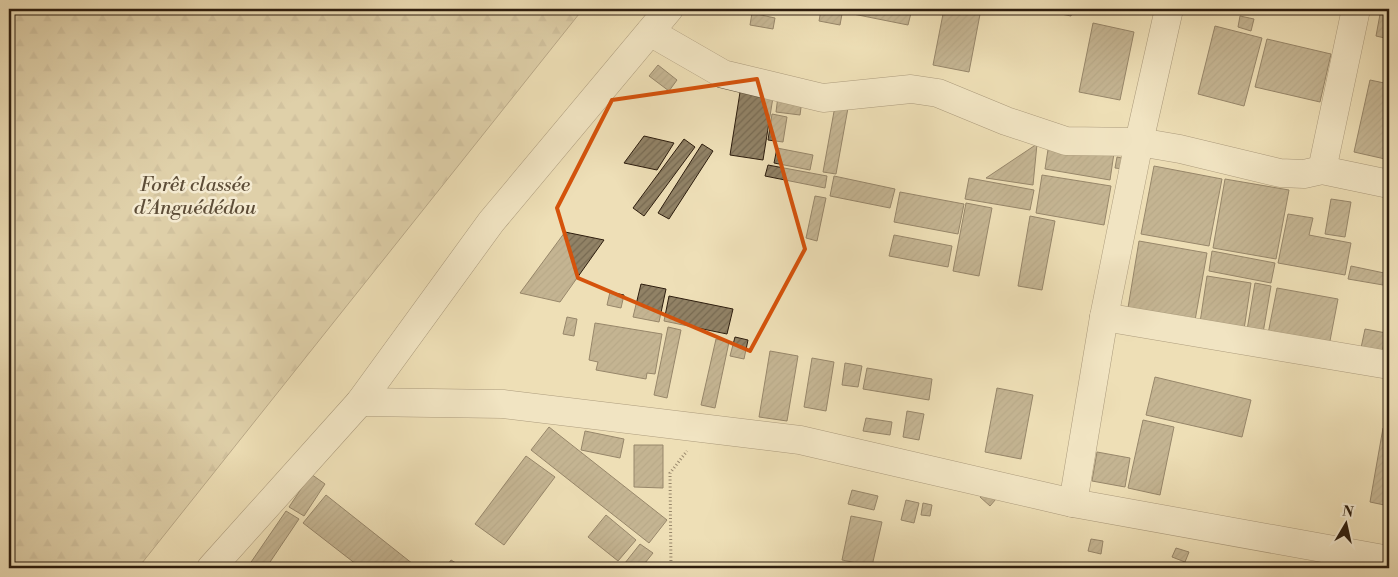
<svg xmlns="http://www.w3.org/2000/svg" width="1398" height="577" viewBox="0 0 1398 577" font-family="'Libre Bodoni',serif">
	<defs>
		<pattern id="forest-firs" width="22" height="20" patternUnits="userSpaceOnUse" patternTransform="scale(1.25)"><rect width="22" height="20" fill="#cdbe9a"/><path d="M5 1l3.5 6h-7zM16 11l3.5 6h-7z" fill="#b0a384"/></pattern>
		<pattern id="building-hatch" width="6" height="6" patternUnits="userSpaceOnUse" patternTransform="scale(1.25)"><rect width="6" height="6" fill="#918266"/><path d="M-1 1l2-2M0 6l6-6M5 7l2-2" fill="none" stroke="#776a52"/></pattern>
	</defs>
	<rect width="100%" height="100%" fill="#eedfb7"/>
	<filter id="stains"><feTurbulence type="fractalNoise" baseFrequency=".004" numOctaves="4"/><feColorMatrix values="0 0 0 0 .2 0 0 0 0 .09 0 0 0 0 .02 0 0 0 .5 -.17"/></filter>
	<radialGradient id="worn" r=".72"><stop offset=".6" stop-color="#630" stop-opacity="0"/><stop offset="1" stop-color="#630" stop-opacity=".3"/></radialGradient>
	<path fill="url(#forest-firs)" stroke="#7d6e54" d="M9,9H583L138,568H9Z"/>
	<g fill="url(#building-hatch)" stroke="#2d1d0e">
		<path d="M849,9H912L908,25L848,13Z"/>
		<path d="M944,9H981L969,72L933,65Z"/>
		<path d="M1027,9H1057L1055,14Z"/>
		<path d="M1062,9H1073L1071,16L1061,14Z"/>
		<path d="M1381,9H1389V39L1376,36Z"/>
		<path d="M821,10L842,14L840,25L819,21Z"/>
		<path d="M752,13L775,18L773,29L750,25Z"/>
		<path d="M1240,16L1254,19L1251,31L1238,27Z"/>
		<path d="M1093,23L1134,32L1120,100L1079,92Z"/>
		<path d="M1215,26L1262,38L1244,106L1198,94Z"/>
		<path d="M1267,39L1331,54L1320,102L1255,87Z"/>
		<path d="M658,65L677,80L669,91L649,76Z"/>
		<path d="M1370,80L1389,84V143L1385,159L1354,152Z"/>
		<path d="M741,86L774,91L763,160L730,155Z"/>
		<path d="M778,96L802,100L800,115L776,112Z"/>
		<path d="M835,106L848,108L836,174L823,172Z"/>
		<path d="M772,114L787,117L783,142L768,140Z"/>
		<path d="M644,136L674,143L657,170L624,163Z"/>
		<path d="M684,139L695,147L644,216L633,208Z"/>
		<path d="M1049,143L1114,153L1110,180L1045,169Z"/>
		<path d="M702,144L713,151L669,219L658,213Z"/>
		<path d="M1037,144L1033,185L986,178Z"/>
		<path d="M777,148L813,155L810,170L774,163Z"/>
		<path d="M1117,157L1126,159L1124,169L1115,168Z"/>
		<path d="M768,165L827,176L825,188L765,176Z"/>
		<path d="M1154,166L1222,179L1209,246L1141,234Z"/>
		<path d="M1042,175L1111,186L1104,225L1036,213Z"/>
		<path d="M834,176L895,189L890,208L830,196Z"/>
		<path d="M969,178L1034,190L1030,210L965,199Z"/>
		<path d="M1225,179L1289,190L1276,259L1213,248Z"/>
		<path d="M900,192L964,204L958,234L894,222Z"/>
		<path d="M815,196L826,198L817,241L806,238Z"/>
		<path d="M1331,199L1351,202L1345,237L1325,234Z"/>
		<path d="M966,203L992,208L979,276L953,271Z"/>
		<path d="M1288,214L1313,218L1309,235L1351,243L1345,275L1278,263Z"/>
		<path d="M1030,216L1055,221L1042,290L1018,286Z"/>
		<path d="M565,232L604,240L560,302L520,293Z"/>
		<path d="M894,235L952,246L948,267L889,256Z"/>
		<path d="M1139,241L1207,253L1194,326L1127,314Z"/>
		<path d="M1212,251L1275,263L1271,283L1209,271Z"/>
		<path d="M1351,266L1389,274V286L1348,279Z"/>
		<path d="M1207,276L1251,283L1243,336L1199,329Z"/>
		<path d="M1255,283L1271,286L1263,333L1247,330Z"/>
		<path d="M641,284L666,289L659,322L633,317Z"/>
		<path d="M1277,288L1338,299L1329,346L1268,334Z"/>
		<path d="M610,292L624,295L621,308L607,305Z"/>
		<path d="M669,296L733,309L727,334L664,321Z"/>
		<path d="M567,317L577,319L574,336L563,334Z"/>
		<path d="M595,323L662,334L655,374L647,373L646,379L596,370L598,362L589,360Z"/>
		<path d="M668,327L681,330L667,398L654,395Z"/>
		<path d="M1365,329L1386,333L1382,352L1361,348Z"/>
		<path d="M735,337L748,340L744,359L730,356Z"/>
		<path d="M716,339L729,342L715,408L701,405Z"/>
		<path d="M770,351L798,356L787,421L759,417Z"/>
		<path d="M812,358L834,362L826,411L804,407Z"/>
		<path d="M845,363L862,366L858,387L842,385Z"/>
		<path d="M867,368L932,379L929,400L863,389Z"/>
		<path d="M1155,377L1251,400L1242,437L1146,415Z"/>
		<path d="M997,388L1033,395L1021,459L985,452Z"/>
		<path d="M907,411L924,414L919,440L903,437Z"/>
		<path d="M866,418L892,422L890,435L863,431Z"/>
		<path d="M1143,420L1174,427L1160,495L1128,488Z"/>
		<path d="M549,427L667,520L649,543L531,450Z"/>
		<path d="M1383,428L1389,429V506L1370,502Z"/>
		<path d="M585,431L624,439L620,458L581,450Z"/>
		<path d="M634,445H663V488L634,487Z"/>
		<path d="M1097,452L1130,458L1125,487L1092,481Z"/>
		<path d="M526,456L555,477L504,545L475,524Z"/>
		<path d="M311,474L325,484L304,516L289,507Z"/>
		<path d="M852,490L878,496L874,510L848,504Z"/>
		<path d="M986,490L996,499L990,506L980,497Z"/>
		<path d="M326,495L418,568H361L303,523Z"/>
		<path d="M906,500L919,503L914,523L901,520Z"/>
		<path d="M923,503L932,505L930,516L921,515Z"/>
		<path d="M286,511L299,519L266,568H247Z"/>
		<path d="M606,515L636,540L618,561L588,537Z"/>
		<path d="M851,516L882,522L872,566L842,560Z"/>
		<path d="M1091,539L1103,541L1101,554L1088,551Z"/>
		<path d="M640,544L653,553L641,568H621Z"/>
		<path d="M1176,548L1189,552L1185,562L1172,557Z"/>
		<path d="M451,560L464,568H445Z"/>
		<path d="M1225,564L1262,568H1225Z"/>
	</g>
	<g fill="none" stroke-linecap="round" stroke-linejoin="round">
		<defs>
			<g id="street">
				<path d="M650,32L723,74L823,98L911,89L938,93L1006,121L1066,141L1139,142L1180,149L1280,173L1304,174L1322,170L1389,184"/>
				<path d="M1322,170L1356,9"/>
				<path d="M1104,317L1389,365"/>
				<path d="M360,402L503,404L800,440L1073,503L1389,560"/>
				<path d="M1073,503L1104,317L1139,142L1169,9"/>
				<path d="M211,568L360,402L491,222L669,9"/>
			</g>
		</defs>
		<use href="#street" stroke="#5d4e38" stroke-width="29"/>
		<path stroke="#2d1d0e" stroke-width="3" stroke-dasharray="1 2.5" stroke-linecap="butt" d="M671,568L670,473L687,451"/>
		<use href="#street" stroke="#f4ead0" stroke-width="28"/>
	</g>
	<path d="M0 0H1398V577H0ZM757,79L805,249L750,351L578,278L557,208L612,100Z" fill="#eedfb7" fill-opacity=".55" fill-rule="evenodd"/>
	<path fill="none" stroke="#d5530c" stroke-width="4" stroke-linejoin="round" d="M757,79L805,249L750,351L578,278L557,208L612,100Z"/>
	<g text-anchor="middle" dominant-baseline="central" stroke-width="5" stroke-linejoin="round" paint-order="stroke">
		<g font-size="20" font-style="italic" fill="#5d4d38" stroke="#f4ead0">
			<text x="195" y="185">Forêt classée<tspan x="195" dy="23">d’Anguédédou</tspan></text>
		</g>
	</g>
	<rect width="1398" height="577" fill="none" stroke="#eedfb7" stroke-width="30"/>
	<rect x="10" y="10" width="1378" height="557" fill="none" stroke="#2d1d0e" stroke-width="2.5"/>
	<rect x="15" y="15" width="1368" height="547" fill="none" stroke="#2d1d0e"/>
	<g transform="translate(1346 524) rotate(9)" stroke="#f4ead0" stroke-width="4" paint-order="stroke">
	<path d="M0-4L9 19L0 12L-9 19Z" fill="#2d1d0e"/>
	<text y="-8" font-size="14" font-weight="bold" text-anchor="middle" fill="#2d1d0e">N</text>
	</g>
	<rect width="100%" height="100%" filter="url(#stains)"/>
	<rect width="100%" height="100%" fill="url(#worn)"/>
</svg>
